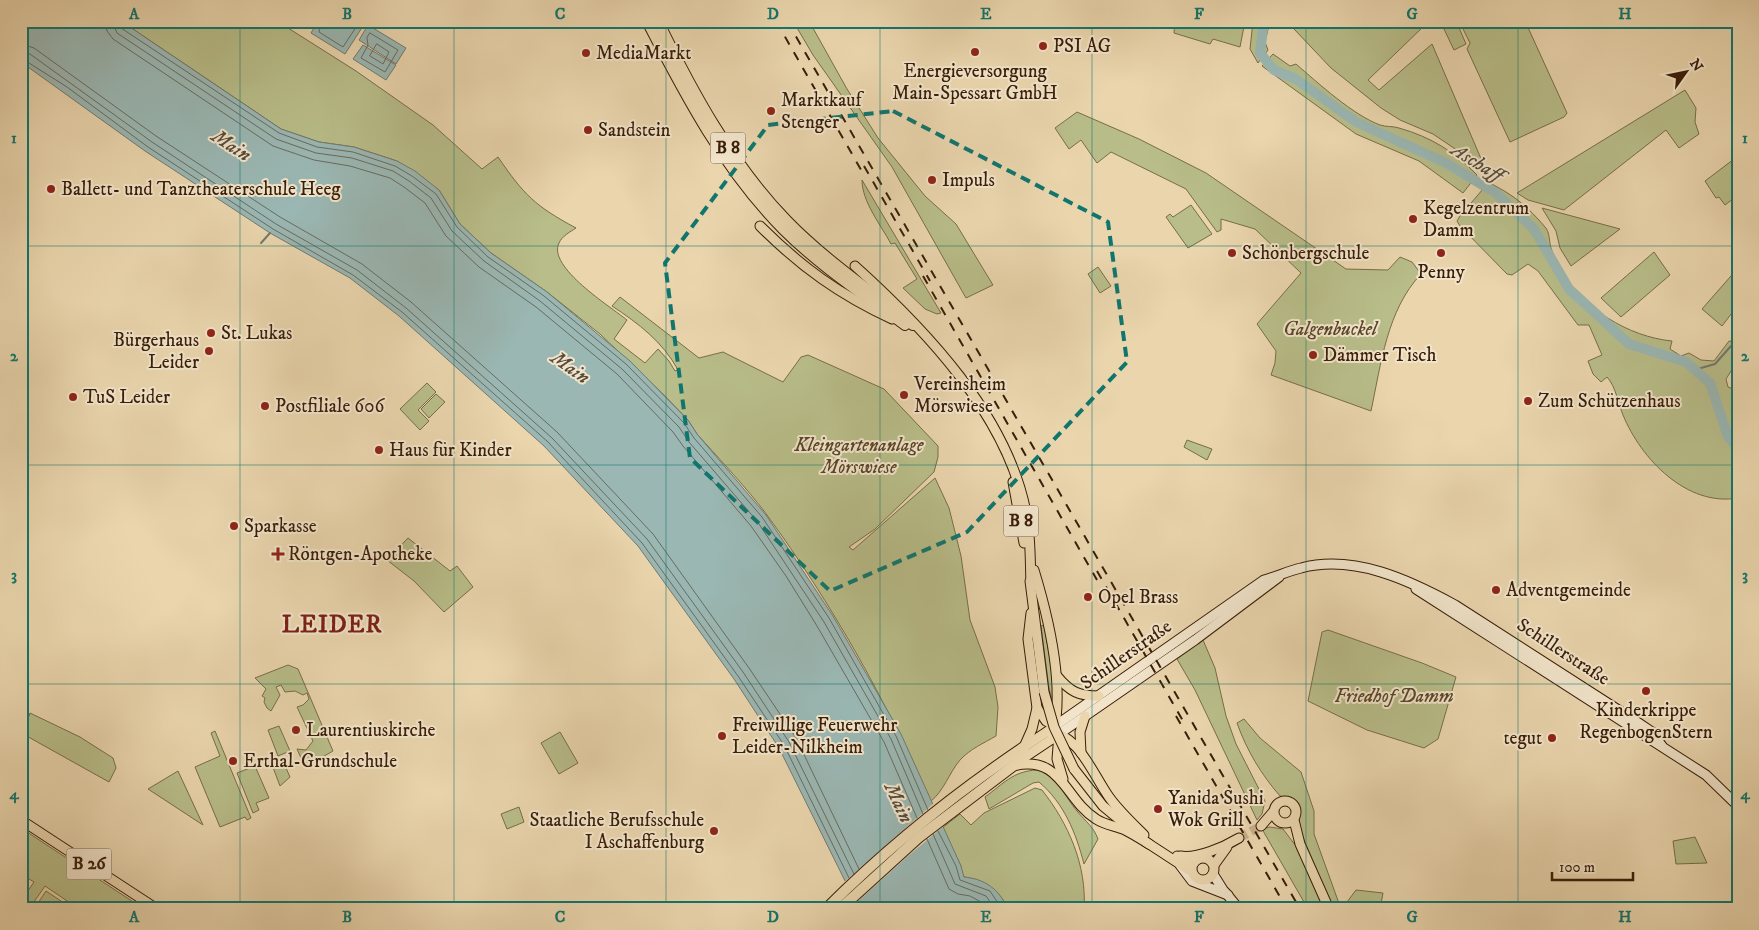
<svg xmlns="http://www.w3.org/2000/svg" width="1759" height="930" viewBox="0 0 1759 930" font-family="'IM FELL DW Pica',serif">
	<rect width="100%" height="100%" fill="#ead5ad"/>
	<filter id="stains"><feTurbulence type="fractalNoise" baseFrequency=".004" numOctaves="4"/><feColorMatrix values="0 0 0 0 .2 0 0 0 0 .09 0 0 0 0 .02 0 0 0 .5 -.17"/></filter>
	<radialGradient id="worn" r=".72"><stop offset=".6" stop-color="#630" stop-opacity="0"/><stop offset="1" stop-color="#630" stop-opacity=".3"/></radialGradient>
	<g fill="#b8bd89" stroke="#786d48">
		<path d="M121,21H277L356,71L433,125L482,169L498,157C524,195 535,206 576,228C570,232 562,236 559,243C547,267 611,307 627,320L614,339L645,363L658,349L669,361L675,371L678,370C663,342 638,323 612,306L620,297L699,358L723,352L783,382L801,357L808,355L884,389L938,446V457L934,472L875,529L849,547L853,550L935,478L949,508L961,556L970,620L995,687L998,707L996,736C984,743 970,749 960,760C949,773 944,791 930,802C887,701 832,604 767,515C746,487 721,461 697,434L688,420L663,394L600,334L547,292L491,253L460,224L439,190L397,161L354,147L319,142L281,129Z"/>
		<path d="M793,21H809L847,89L878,138L925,196L956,224L993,285L966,298L892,167L813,55Z"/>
		<path d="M1175,21H1245L1240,47L1213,39L1210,44L1174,33Z"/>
		<path d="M1253,21H1270L1265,42L1268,50L1258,63L1250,49Z"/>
		<path d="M1299,21H1423L1425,25L1368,80L1379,90L1432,44L1482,161L1479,165L1433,134L1400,120L1381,108L1331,68L1294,29Z"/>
		<path d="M1469,21H1525L1567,113L1564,117L1510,142L1467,49L1470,43L1461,25Z"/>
		<path d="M1457,23L1466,44L1454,50L1444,29Z"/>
		<path d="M1273,54L1290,66L1296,64C1318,83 1353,115 1380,125C1386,127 1393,126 1399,128C1431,137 1455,152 1477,175L1463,193L1419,161L1356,134L1262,66Z"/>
		<path d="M1685,90L1696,108L1695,122L1699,134L1679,148L1666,130L1564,210L1528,200L1517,193Z"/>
		<path d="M1077,112L1139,139L1206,173L1346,269L1388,270L1400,257L1412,262L1421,274C1387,310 1381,364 1371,411L1271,375L1275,363L1276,351L1257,324L1301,273L1255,229L1221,219V230L1217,232L1186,189L1111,152L1097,163L1081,140L1069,149L1055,128Z"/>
		<path d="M1738,156V195L1725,205L1719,197L1716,198L1705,181Z"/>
		<path d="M862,180L941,313L937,314L925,309L903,288L917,279L895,243L891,244C881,225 862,202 862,180Z"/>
		<path d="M1489,182C1496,187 1502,189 1509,194C1522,202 1535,215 1545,227C1550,232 1549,242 1551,248C1553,255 1558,263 1561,269C1581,308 1629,337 1672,341L1670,349L1681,356L1689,353L1701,360L1714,361L1729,341L1738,342V360L1726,379L1728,387L1738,391V414L1734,421L1738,427V498C1687,507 1641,459 1623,415C1618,403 1616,387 1607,377L1601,382L1593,374L1588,361L1602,355L1589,325H1578L1538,271L1528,264L1512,275L1507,274L1460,226L1457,221L1460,216Z"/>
		<path d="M1191,205L1212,234L1188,248L1166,217L1170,214L1173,217Z"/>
		<path d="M1542,208L1620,229L1571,266L1560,248L1556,231Z"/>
		<path d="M1654,252L1670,275L1621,317L1601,298Z"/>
		<path d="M1098,267L1111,286L1100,293L1088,274Z"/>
		<path d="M1738,268V305L1722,326L1702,309Z"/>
		<path d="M427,383L436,392L418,410L429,421L420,430L400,409Z"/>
		<path d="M436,394L445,402L429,418L421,409Z"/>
		<path d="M1187,440L1212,449L1207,460L1184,447Z"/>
		<path d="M408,538L450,571L457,566L473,587L444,612L414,581L387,560Z"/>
		<path d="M1044,625L1054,683V709L1049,688L1041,626Z"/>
		<path d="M1328,630L1422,663L1456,677L1438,739L1424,748L1367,730L1308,701L1322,632Z"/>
		<path d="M1203,640L1215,668L1226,716L1236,744L1265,801L1262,814L1257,820L1195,690L1177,659Z"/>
		<path d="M288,665L298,669L333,751L305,767L297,749L306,750L313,741L297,707L303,705L309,699L307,693L303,695L295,691L285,692L281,685L276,687L280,695L271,711L267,708L264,702L265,698L262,696L266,689L255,678Z"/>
		<path d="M30,713L80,737L113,758L116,768L109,782L23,734Z"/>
		<path d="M1244,719L1260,738L1301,772L1314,811V834L1341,909H1333L1299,828C1299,807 1305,802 1280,796C1261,774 1247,751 1237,723Z"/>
		<path d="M279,726L290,751L278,756L268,730Z"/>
		<path d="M215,731L251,818L247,820L245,817L220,827L195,767L220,756L211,733Z"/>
		<path d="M560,732L578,763L559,774L541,743Z"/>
		<path d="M282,759L290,777L280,786L271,762Z"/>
		<path d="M255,766L269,798L256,803L259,810L253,813L237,773Z"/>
		<path d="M1037,770C1059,777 1064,796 1077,811C1086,822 1093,826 1098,839L1084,864C1076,833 1064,803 1039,782L1033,783L989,809L985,797C1003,784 1013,771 1037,770Z"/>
		<path d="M178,771L203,825L148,789Z"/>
		<path d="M1035,788L1042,790C1068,823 1087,865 1084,909H1008C1001,892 982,879 964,877L961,870V866L942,828L960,814L971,825L984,813Z"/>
		<path d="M519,807L524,822L507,829L501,814Z"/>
		<path d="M1270,827L1283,829L1299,850L1325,909H1308L1262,829Z"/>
		<path d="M21,828L144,909H79L45,886L29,909H21V901L34,882L21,874Z"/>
		<path d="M1695,837L1707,863L1676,864L1673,841Z"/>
		<path d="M1356,890L1383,893L1380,909H1345L1344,906Z"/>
		<path d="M46,891L73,909H34Z"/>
	</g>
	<g fill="#9ab7b3" stroke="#73796f">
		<path d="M21,21H121L281,129L319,142L354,147L397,161L415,171L439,190L460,224L491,253L547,292L630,361L688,420L697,434L766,515L833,616L901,734L961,866L964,877C985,879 999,889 1008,909H859L779,748L734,679L638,546L544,446L399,316L350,278L270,233L145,151L21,62Z"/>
		<path d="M318,21H362L365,23L345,54L311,33Z"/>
		<path d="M368,25L406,48L396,64L359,40Z"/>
		<path d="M363,45L396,65L386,80L353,59Z"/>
	</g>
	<path fill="#ead5ad" d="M934,803L944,826L908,856L854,905L843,883Z"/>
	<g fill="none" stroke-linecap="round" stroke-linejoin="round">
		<g stroke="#6a6a5e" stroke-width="1">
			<path d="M105,21L107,31L113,39L273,146L314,160L350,166L390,178L404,187L425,203L446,236L479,267L536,307L617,374L673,432L683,446L751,526L786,576L817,626L884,742L917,818"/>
			<path d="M112,21L117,33L276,139L316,153L352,158L393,171L409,181L431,198L452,231L484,261L540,301L622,369L679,427L689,442L757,521L824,622L891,739L923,814"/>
			<path d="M119,21L121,28L279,133L317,147L353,152L395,166L412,176L436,194L457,227L488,257L544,296L626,364L684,423L694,438L762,517L829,618L896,736L928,810"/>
			<path d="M322,21L319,32L343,47L360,21"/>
			<path d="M370,33L398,50L385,72L361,58L368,45L367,38Z"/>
			<path d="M21,44L34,48L156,136L280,217L362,264L411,302L557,432L653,534L749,668L796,738L859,869"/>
			<path d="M377,44L389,52L383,64L370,56Z"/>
			<path d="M21,52L30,54L152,142L276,224L357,270L406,308L552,438L647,539L743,672L789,742L854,874"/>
			<path d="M21,58L67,87L148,147L273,229L353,275L402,312L548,442L642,543L738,676L784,745L849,878"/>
			<path d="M938,831L956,866L960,880L990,891L1002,909"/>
			<path d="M933,834L955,884L986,896L995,909"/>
			<path d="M927,839L949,889L958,894L970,896L981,902L987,909"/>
		</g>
		<g stroke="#73796f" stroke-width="2">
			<path d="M261,243L270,233"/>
			<path d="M1694,370L1715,364L1731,346"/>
		</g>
		<path stroke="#9ab7b3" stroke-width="10" d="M1264,21L1260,53L1274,70L1296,79L1356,122L1444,162L1496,193L1534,229L1569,289L1629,344L1686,362L1710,383L1728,437L1738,448"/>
		<path stroke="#c7b08c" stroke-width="9" stroke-dasharray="9 4.5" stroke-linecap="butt" d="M1239,838L1261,826"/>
		<defs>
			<g id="secondary">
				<path d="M1416,589L1706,775L1738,806"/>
				<path d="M1055,726L1264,580C1276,577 1288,571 1301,568C1354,554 1409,580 1455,605L1637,722L1652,732L1662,746"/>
				<path d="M1059,734L1195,640L1279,577"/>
				<path d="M1180,865L1192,881L1228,895"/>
				<path d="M1213,874L1223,890"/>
				<path d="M1225,892L1239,909"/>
			</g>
			<g id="primary">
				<path d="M760,226C801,267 840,295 892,319"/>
				<path d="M855,266C926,330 1007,415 1026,512C1031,536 1030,561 1031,585"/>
				<path d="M1013,482L1024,543"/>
				<path d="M1034,570C1049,619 1066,689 1052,739"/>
				<path d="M1030,581L1044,692"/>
				<path d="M1057,676C1070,692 1079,696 1099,696"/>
				<path d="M1037,708L1046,721L1055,726"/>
				<path d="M1047,732C1078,732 1093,775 1109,797C1119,811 1132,823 1144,835"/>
				<path d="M1059,734L1057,759L1063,779"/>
				<path d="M1024,747L1032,729L1037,708L1028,639L1031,613"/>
				<path d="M1024,747L1051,729"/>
				<path d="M1081,753L1080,732L1085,716"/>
				<path d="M1016,763L1055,737"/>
				<path d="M1013,766C1062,754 1064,799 1096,819C1105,825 1116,826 1125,830C1133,834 1141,839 1149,844"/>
				<path d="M1074,769L1103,806L1132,830"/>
				<circle cx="1285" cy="812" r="11"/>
				<path d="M21,820L157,909"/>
				<path d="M1294,820L1300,844L1329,909"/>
				<path d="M1261,826L1273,812"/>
				<path d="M1146,842L1192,872"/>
				<path d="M1177,856L1193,863"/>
				<path d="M1180,856C1197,859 1224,847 1239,838"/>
				<circle cx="1203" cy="869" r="11"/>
				<path d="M1214,865L1227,847"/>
			</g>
			<g id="highway">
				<path d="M647,21C685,95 724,169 783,229C820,266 863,294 905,325"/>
				<path d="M658,21C693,93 731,163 787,221C825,260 871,291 913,325"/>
				<path d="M826,909C887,848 953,795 1024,747"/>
				<path d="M840,909L918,838L1013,766"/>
			</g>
		</defs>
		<use href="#secondary" stroke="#391d08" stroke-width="11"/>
		<use href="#primary" stroke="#391d08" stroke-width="11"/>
		<use href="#highway" stroke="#391d08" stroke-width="12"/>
		<use href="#secondary" stroke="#f1e4ca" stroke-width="9"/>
		<use href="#primary" stroke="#ead5ad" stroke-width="9"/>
		<use href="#highway" stroke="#ead5ad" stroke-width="10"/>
		<g stroke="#391d08" stroke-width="2" stroke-dasharray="9 9" stroke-linecap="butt">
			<path d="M776,21L864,175"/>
			<path d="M787,21L1300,909"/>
			<path d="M864,166L930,281"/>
			<path d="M923,276L1097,580"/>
			<path d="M1097,571L1183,721"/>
			<path d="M1176,716L1287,909"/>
		</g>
		<defs>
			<path id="primary-bridge" d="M1044,692L1054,727L1074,769"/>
		</defs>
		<use href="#primary-bridge" stroke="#391d08" stroke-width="11" stroke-linecap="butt"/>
		<use href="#primary-bridge" stroke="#ead5ad" stroke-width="9"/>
	</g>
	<path fill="none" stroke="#0f766e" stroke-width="4" stroke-dasharray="10 6" stroke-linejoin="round" d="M893,111L1108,222L1127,362L967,532L830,591L690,458L665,263L768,125Z"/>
	<path fill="none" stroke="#0f766e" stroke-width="1" stroke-opacity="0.55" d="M240,21V909M454,21V909M666,21V909M880,21V909M1092,21V909M1306,21V909M1518,21V909M21,246H1738M21,465H1738M21,684H1738"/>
	<g fill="#8f2418" stroke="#f1e4ca" stroke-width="2">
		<circle cx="1043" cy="46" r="5"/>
		<circle cx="975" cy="52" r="5"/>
		<circle cx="586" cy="53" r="5"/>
		<circle cx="771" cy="111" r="5"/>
		<circle cx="588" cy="130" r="5"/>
		<circle cx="932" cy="180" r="5"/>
		<circle cx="51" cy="189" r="5"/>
		<circle cx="1413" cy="219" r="5"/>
		<circle cx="1232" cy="253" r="5"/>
		<circle cx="1441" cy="253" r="5"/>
		<circle cx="211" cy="333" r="5"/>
		<circle cx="209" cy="351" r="5"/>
		<circle cx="1313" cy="355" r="5"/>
		<circle cx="904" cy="395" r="5"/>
		<circle cx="73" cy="397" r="5"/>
		<circle cx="1528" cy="401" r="5"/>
		<circle cx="265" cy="406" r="5"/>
		<circle cx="379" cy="450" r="5"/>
		<circle cx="234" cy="526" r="5"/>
		<path d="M275.5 546.5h5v5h5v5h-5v5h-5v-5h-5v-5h5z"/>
		<circle cx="1496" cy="590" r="5"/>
		<circle cx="1088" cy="597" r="5"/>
		<circle cx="1646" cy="691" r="5"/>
		<circle cx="296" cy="730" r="5"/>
		<circle cx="722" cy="736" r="5"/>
		<circle cx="1552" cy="738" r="5"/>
		<circle cx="233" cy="761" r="5"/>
		<circle cx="1158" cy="809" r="5"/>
		<circle cx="714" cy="831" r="5"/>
	</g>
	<g text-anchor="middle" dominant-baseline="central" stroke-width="4" stroke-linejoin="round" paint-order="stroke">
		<g fill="#f1e4ca" stroke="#705942" stroke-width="1">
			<rect x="710.5" y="132.5" width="35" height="31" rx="4"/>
			<rect x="1003.5" y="505.5" width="35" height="31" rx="4"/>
			<rect x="66.5" y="848.5" width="45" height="31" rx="4"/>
		</g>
		<g font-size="18" font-weight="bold" fill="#391d08">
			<text x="728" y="148">B 8</text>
			<text x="1021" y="521">B 8</text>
			<text x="89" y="864">B 26</text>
		</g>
		<g font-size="19" fill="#391d08" stroke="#f1e4ca" text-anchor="start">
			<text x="1053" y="46">PSI AG</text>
			<text x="596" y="53">MediaMarkt</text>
			<text x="975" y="71" text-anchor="middle">Energieversorgung<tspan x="975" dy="22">Main-Spessart GmbH</tspan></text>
			<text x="781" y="100">Marktkauf<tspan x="781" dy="22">Stenger</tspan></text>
			<text x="598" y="130">Sandstein</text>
			<text x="942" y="180">Impuls</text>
			<text x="61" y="189">Ballett- und Tanztheaterschule Heeg</text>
			<text x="1423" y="208">Kegelzentrum<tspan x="1423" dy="22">Damm</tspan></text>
			<text x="1242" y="253">Schönbergschule</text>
			<text x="1441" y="272" text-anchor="middle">Penny</text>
			<text x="221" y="333">St. Lukas</text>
			<text x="199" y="340" text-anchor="end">Bürgerhaus<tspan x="199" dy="22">Leider</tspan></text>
			<text x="1323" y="355">Dämmer Tisch</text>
			<text x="914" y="384">Vereinsheim<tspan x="914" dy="22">Mörswiese</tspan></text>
			<text x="83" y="397">TuS Leider</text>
			<text x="1538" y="401">Zum Schützenhaus</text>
			<text x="275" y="406">Postfiliale 606</text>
			<text x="389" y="450">Haus für Kinder</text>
			<text x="244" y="526">Sparkasse</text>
			<text x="288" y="554">Röntgen-Apotheke</text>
			<text x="1506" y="590">Adventgemeinde</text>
			<text x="1098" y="597">Opel Brass</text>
			<text x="1646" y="710" text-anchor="middle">Kinderkrippe<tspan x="1646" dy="22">RegenbogenStern</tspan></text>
			<text x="732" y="725">Freiwillige Feuerwehr<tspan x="732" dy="22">Leider-Nilkheim</tspan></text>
			<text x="306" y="730">Laurentiuskirche</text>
			<text x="1542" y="738" text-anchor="end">tegut</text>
			<text x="243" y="761">Erthal-Grundschule</text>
			<text x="1168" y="798">Yanida Sushi<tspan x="1168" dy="22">Wok Grill</tspan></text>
			<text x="704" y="820" text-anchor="end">Staatliche Berufsschule<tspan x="704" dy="22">I Aschaffenburg</tspan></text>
		</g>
		<g font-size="19" font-style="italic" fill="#594528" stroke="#f1e4ca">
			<text x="1330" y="329">Galgenbuckel</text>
			<text x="859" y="445">Kleingartenanlage<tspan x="859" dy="22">Mörswiese</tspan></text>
			<text x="1394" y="696">Friedhof Damm</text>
		</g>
		<g font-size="19" fill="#391d08" stroke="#f1e4ca">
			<text transform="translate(1563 652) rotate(33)">Schillerstraße</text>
			<text transform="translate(1126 655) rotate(-35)">Schillerstraße</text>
		</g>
		<g font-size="20" font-style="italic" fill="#564b3b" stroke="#f1e4ca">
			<text transform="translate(231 146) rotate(33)">Main</text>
			<text transform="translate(1477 163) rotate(31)">Aschaff</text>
			<text transform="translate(570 368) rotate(35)">Main</text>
			<text transform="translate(898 803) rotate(65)">Main</text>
		</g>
		<g font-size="24" font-weight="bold" letter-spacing="1" fill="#7a1f14" stroke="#f1e4ca">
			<text x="332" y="625">LEIDER</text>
		</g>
	</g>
	<rect width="1759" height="930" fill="none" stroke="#ead5ad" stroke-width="55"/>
	<g transform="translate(1686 72) rotate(57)" stroke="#f1e4ca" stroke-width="4" paint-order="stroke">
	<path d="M0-4L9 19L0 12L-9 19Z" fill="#391d08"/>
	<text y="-8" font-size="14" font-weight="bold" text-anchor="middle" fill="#391d08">N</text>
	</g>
	<path d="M1552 872v8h81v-8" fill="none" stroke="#391d08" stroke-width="2.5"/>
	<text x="1559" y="872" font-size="15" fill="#391d08" stroke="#f1e4ca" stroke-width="4" paint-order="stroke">100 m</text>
	<rect x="28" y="28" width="1704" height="874" fill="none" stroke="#0f766e" stroke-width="2"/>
	<g font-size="16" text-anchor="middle" font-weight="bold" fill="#0f766e">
		<text x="134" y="19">A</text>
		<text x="347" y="19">B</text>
		<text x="560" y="19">C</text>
		<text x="773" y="19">D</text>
		<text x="986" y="19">E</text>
		<text x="1199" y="19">F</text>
		<text x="1412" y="19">G</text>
		<text x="1625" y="19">H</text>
		<text x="14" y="143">1</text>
		<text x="1745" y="143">1</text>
		<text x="14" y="361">2</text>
		<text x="1745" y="361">2</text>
		<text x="14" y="580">3</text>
		<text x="1745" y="580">3</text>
		<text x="14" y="799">4</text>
		<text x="1745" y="799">4</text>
		<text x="134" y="922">A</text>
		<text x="347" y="922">B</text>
		<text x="560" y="922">C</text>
		<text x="773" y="922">D</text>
		<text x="986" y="922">E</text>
		<text x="1199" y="922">F</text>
		<text x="1412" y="922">G</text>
		<text x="1625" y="922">H</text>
	</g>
	<rect width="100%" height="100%" filter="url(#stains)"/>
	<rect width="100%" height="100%" fill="url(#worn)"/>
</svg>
